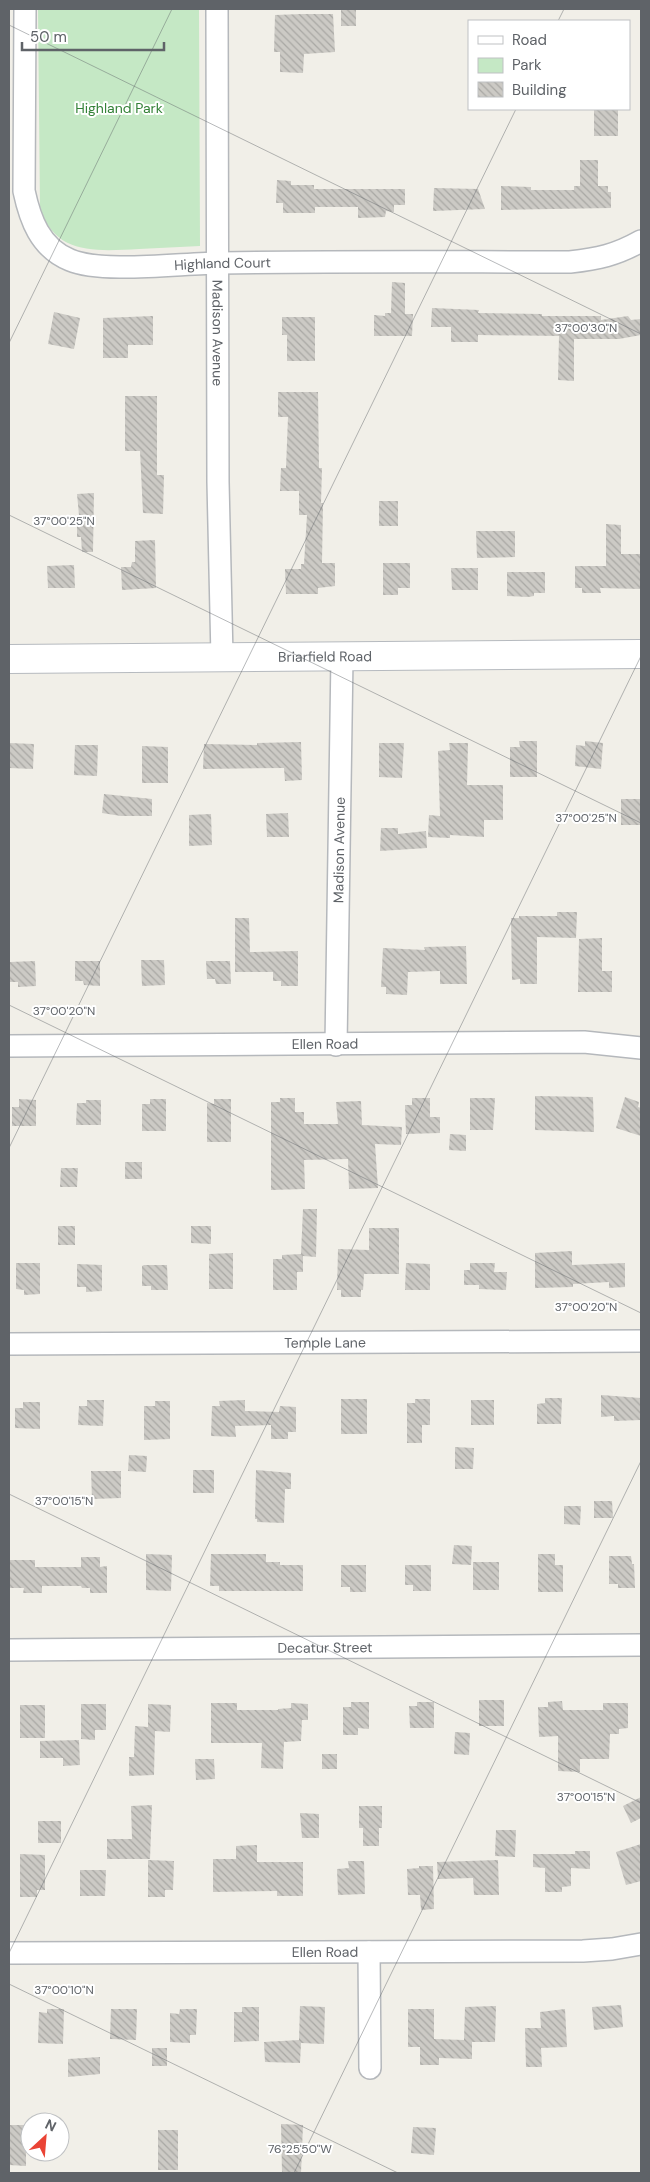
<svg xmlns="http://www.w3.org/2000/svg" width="650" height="2182" viewBox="0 0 650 2182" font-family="'DM Sans',sans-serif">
	<defs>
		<pattern id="building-back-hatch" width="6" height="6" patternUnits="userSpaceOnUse" patternTransform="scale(1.25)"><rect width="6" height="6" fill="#cccac5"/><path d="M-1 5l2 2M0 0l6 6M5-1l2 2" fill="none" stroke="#a9a8a4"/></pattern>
	</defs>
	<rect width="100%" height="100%" fill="#f1efe8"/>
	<path fill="#c5e8c5" d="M38,9H199L200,246C180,247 159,248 139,249C98,251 54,256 40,207Z"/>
	<g fill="url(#building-back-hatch)">
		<rect x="341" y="9" width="15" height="17"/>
		<path d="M302,14H333L335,52L304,54L303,73L280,72V52H274L275,15Z"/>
		<rect x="594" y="109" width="24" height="27"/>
		<path d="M580,160H598V186H608V192H611V208L501,210V186L531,187V190H574V186H580Z"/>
		<path d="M277,180L291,181V185H314V189H405V205H394V212L386,211L385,217L358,218V207H315V213H283V203H276Z"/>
		<path d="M434,188L478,189L485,209L433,211Z"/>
		<path d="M392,282L405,283V314H413L412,336H374V315L385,316V313H391Z"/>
		<path d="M432,308L479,310L478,313L542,314V316H601V320L628,316L631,320L641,319V335L619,339H574V381L558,380L559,336L478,335V342H451V327H431Z"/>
		<path d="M54,312L80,318L74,349L48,344Z"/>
		<path d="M153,316V345H128V358H103V318Z"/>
		<path d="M282,317H315V361H287V335H282Z"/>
		<path d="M278,392H318L319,468H322L321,503H323L322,563H335V586L318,588V594H286L285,569H301V564H304L307,515H299V491H280L281,468H286L288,417H278Z"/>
		<path d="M125,396H157V475H164L163,514L143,513L140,451H125Z"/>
		<path d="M94,493L93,552H82L81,537H77V515H79L77,494Z"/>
		<rect x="379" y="501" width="19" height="25"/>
		<path d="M606,524L621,525V554H641V589L600,588L601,593H582V588H575V566H606Z"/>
		<path d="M476,531H515V557L477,558Z"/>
		<path d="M155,540L156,588L122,590L121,567H131L132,562H135V541Z"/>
		<path d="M383,563H410V588H398V595H383Z"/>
		<path d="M74,565L75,588H48L47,566Z"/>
		<path d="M451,568H478V590H452Z"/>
		<path d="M507,572H545V593H534V596L528,597L507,596Z"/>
		<path d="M519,741H537V777H510V747H520Z"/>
		<path d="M585,741L603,743L601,769L575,766L576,745L585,746Z"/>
		<path d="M301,742L302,780L285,781L284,768L203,769L204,744L257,745V743Z"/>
		<path d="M9,743L34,744L33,769L9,768Z"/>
		<path d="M379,743H404L402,778L379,777Z"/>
		<path d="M449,743H468L467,785H503V820H484V837L450,835V838L428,837L429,815L440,816L438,751L450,750Z"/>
		<path d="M75,745H98L97,776L74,775Z"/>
		<path d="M142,746L168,747V783H142Z"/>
		<path d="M104,794L152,799V816H121L102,813Z"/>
		<rect x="621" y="799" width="20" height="26"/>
		<path d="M288,813L289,837H267L266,814Z"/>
		<path d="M211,814L212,845L189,846V815Z"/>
		<path d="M381,828H398V834L426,831L427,848L380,851Z"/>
		<path d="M557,912H577L576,938L537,937V984H520V979L512,980L511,918H519V916H557Z"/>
		<path d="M235,918H249L250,952L298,951V986H281V981H273V972H235Z"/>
		<path d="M602,938V971H612V992H578L579,939Z"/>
		<path d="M466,946L467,984H440V971L408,972L407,995L386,994V987H381L383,948L425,950L424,947Z"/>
		<path d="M141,960H164L165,985L142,986Z"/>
		<path d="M35,961L36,986L18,987V982H10V962Z"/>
		<path d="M75,961H100V986L84,985L83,981H75Z"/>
		<path d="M206,961H230L231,984H216L215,979H207Z"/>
		<path d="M535,1096L593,1097L594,1132L535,1130Z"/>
		<path d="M625,1097L639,1102L638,1107L641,1108V1136L616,1128Z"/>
		<path d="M280,1098H295V1112H304V1124H338L336,1102L361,1101L362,1125L402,1127L401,1145L375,1144L378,1188L349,1189L348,1159L304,1160L305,1189L271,1190V1102H280Z"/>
		<path d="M412,1098H430V1117H440V1133L406,1134L405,1105H412Z"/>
		<path d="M470,1098H495L493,1130H470Z"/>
		<path d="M19,1099L36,1100V1126H12V1107H19Z"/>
		<path d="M150,1099H166V1131H142V1104H150Z"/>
		<path d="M214,1099H231V1142H207V1103L214,1104Z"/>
		<path d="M86,1100H101V1125H76L77,1103H86Z"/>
		<path d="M450,1134L466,1135V1151L449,1150Z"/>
		<rect x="125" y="1162" width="17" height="17"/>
		<path d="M61,1168H78L77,1187H60Z"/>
		<path d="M303,1209H317L316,1257L303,1256V1272H297V1290H273V1259H282V1255L301,1254Z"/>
		<rect x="58" y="1226" width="17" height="19"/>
		<path d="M191,1226H211V1244L191,1243Z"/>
		<path d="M369,1228H399V1274H364L363,1290H361V1297H341V1290H337L338,1249L369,1250Z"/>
		<path d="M572,1251V1265L625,1263V1287L609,1288V1282L573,1284V1287L535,1288V1253Z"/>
		<path d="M233,1253V1289H209V1254Z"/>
		<path d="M16,1263H40V1294L24,1295V1290L16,1289Z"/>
		<path d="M406,1263L430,1264V1290H405Z"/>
		<path d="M470,1263H495L494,1272H507L506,1290L479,1289V1285H464V1270H470Z"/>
		<path d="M77,1264L102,1265V1291L86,1292V1287H77Z"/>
		<path d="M144,1265H167L168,1290H151V1286H142V1266Z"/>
		<path d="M601,1395L641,1398V1420L614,1421V1416L601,1417Z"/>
		<path d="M545,1398H562L561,1424H537V1404L545,1403Z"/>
		<rect x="341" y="1399" width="26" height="35"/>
		<path d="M415,1399H430V1425H422V1443H407V1403H415Z"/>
		<path d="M87,1400H104L103,1426L78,1425L79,1406H87Z"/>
		<path d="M245,1400V1411L279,1412L280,1406L296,1407V1432H288V1439H271V1425L235,1426L236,1437L211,1436L212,1406H220L219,1401Z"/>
		<rect x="471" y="1400" width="23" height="25"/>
		<path d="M155,1401H170V1439L144,1440V1406H155Z"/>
		<path d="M23,1402H40V1429L15,1428V1408H23Z"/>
		<path d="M455,1447L474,1448L473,1469H455Z"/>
		<path d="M129,1455L147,1456L146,1472L128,1471Z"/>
		<rect x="193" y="1470" width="21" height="23"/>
		<path d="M256,1470L291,1473V1489H285L284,1523L257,1522V1519H255Z"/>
		<path d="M91,1471H121V1498L92,1499Z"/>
		<path d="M594,1501H612L613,1518H594Z"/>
		<path d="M564,1506H581L580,1525L564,1524Z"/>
		<path d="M454,1545L472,1546L471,1565L452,1564Z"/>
		<path d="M146,1554L172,1555L171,1591L146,1590Z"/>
		<path d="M211,1554H266V1562H280V1565H303V1591H219V1586H210Z"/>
		<path d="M538,1554H555V1565H563V1592H538Z"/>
		<path d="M609,1556H631L632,1564H634L635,1588H618V1584H609Z"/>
		<path d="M81,1557H100V1567L107,1566V1593H90V1588H82L81,1586H42V1593H23L24,1588H9V1560H35V1567H81Z"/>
		<rect x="473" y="1562" width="26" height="28"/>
		<path d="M341,1565H366V1592H350V1587H341Z"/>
		<path d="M405,1565H431V1591H413V1585H405Z"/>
		<rect x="479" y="1700" width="25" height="26"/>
		<path d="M562,1701L563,1710H603V1703H628V1728L619,1729V1734H610L609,1759H580V1772L558,1771V1736L539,1737L538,1707H548V1702Z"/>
		<path d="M351,1702H369V1729L358,1728V1735H343V1707H351Z"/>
		<path d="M417,1702H434V1728H410L409,1706H417Z"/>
		<path d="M211,1703H237V1710H278V1709L291,1708V1703L308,1704V1720H302L301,1741L284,1742L283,1769L261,1768L262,1743H211Z"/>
		<path d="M81,1704H106V1730H95V1740L81,1739Z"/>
		<path d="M148,1704L171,1705L170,1732L155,1731L154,1775L129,1776V1757H134L135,1726L148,1727Z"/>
		<rect x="20" y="1705" width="25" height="33"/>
		<path d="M455,1732L470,1733L469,1755L454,1754Z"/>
		<path d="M79,1740L80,1765L63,1766V1758H40V1741Z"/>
		<rect x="322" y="1754" width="15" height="15"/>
		<path d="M195,1759H214L215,1779L196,1780Z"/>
		<path d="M641,1797V1818L631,1823L623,1806Z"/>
		<path d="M152,1805L150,1859H107V1839H132L131,1806Z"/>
		<path d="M359,1806H382V1828H379V1846H363V1828H359Z"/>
		<path d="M300,1813L319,1814V1838H302Z"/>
		<rect x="38" y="1821" width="23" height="22"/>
		<path d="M496,1830H516L515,1857L495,1856Z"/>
		<path d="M641,1844V1881L626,1885L616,1852Z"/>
		<path d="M257,1845V1862H303V1896H277V1891L213,1892V1859H236V1846Z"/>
		<path d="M575,1851H590V1869L571,1868V1886L562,1887V1892H545V1868L533,1867V1854H575Z"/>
		<path d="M20,1854L45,1855V1890H37V1897H20Z"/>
		<path d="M148,1860L174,1861L173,1890H165V1897H148Z"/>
		<path d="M498,1860L499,1895H474L473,1878L438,1879L437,1862Z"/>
		<path d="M348,1861H364L365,1894L338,1895L337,1869L349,1868Z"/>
		<path d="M419,1866H433L434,1909L421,1910L420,1895H408L407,1869L419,1868Z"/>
		<path d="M80,1870H106L105,1896H80Z"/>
		<path d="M621,2005L623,2027L594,2030L592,2007Z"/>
		<path d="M300,2006L325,2007L324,2044L301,2043L300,2063L265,2062L264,2042L299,2040Z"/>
		<path d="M496,2006L495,2042H472V2059L439,2058V2065H420V2047H408V2009H434V2039L464,2040L465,2007Z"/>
		<path d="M242,2007H259V2041L234,2042V2012H242Z"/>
		<path d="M47,2009H64L63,2044L38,2043L39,2012L47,2013Z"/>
		<path d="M111,2009H137L136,2040L110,2039Z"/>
		<path d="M180,2009H197L196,2035H190V2043L170,2042V2013L179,2014Z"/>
		<path d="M565,2009L567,2047L541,2048L542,2067H526L525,2028H541L540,2012Z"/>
		<rect x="152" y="2048" width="15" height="18"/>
		<path d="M100,2057V2074L68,2077V2059Z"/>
		<path d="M281,2124L303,2125L301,2173H282Z"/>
		<path d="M9,2125H26V2166L9,2165Z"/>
		<path d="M413,2127L436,2128L434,2155L411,2153Z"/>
		<rect x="158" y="2130" width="20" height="40"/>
	</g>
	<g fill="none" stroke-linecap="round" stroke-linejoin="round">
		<defs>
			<g id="street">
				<path id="s1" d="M25,9L24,191C30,219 40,248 70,260C103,274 182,263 221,263C337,261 453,262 570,262C598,259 616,255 641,241"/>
				<path id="s2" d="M217,9L218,482L222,657"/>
				<path id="s3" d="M336,1045L342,657"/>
				<path id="s4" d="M9,1046L584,1042L641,1048"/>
				<path id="s5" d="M9,1344L641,1341"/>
				<path id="s6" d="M9,1650L641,1645"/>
				<path d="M369,1952L370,2068"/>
				<path id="s7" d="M9,1953L583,1951L612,1949L641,1944"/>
			</g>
			<g id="secondary">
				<path id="s8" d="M9,659L641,654"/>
			</g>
		</defs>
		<use href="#street" stroke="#b5b8bc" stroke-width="24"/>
		<use href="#secondary" stroke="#b6babf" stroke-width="30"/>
		<use href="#street" stroke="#fff" stroke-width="21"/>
		<use href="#secondary" stroke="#fff" stroke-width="28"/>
	</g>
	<path fill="none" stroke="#5f6368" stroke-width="1" stroke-opacity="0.45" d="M558,21L564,9M9,25L641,334M9,343L172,9M9,515L641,823M9,1005L641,1313M9,1148L516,109M9,1494L641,1803M9,1953L641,656M9,1984L398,2173M294,2173L641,1461"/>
	<g text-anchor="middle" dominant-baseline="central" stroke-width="4" stroke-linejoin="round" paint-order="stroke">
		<g font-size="14" fill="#348238" stroke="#fff">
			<text x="119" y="108">Highland Park</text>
		</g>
		<g font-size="14" fill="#5f6368" stroke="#fff">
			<text stroke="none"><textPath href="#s1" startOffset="422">Highland Court</textPath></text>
			<text stroke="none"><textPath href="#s2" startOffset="324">Madison Avenue</textPath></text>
			<text stroke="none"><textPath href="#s8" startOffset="316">Briarfield Road</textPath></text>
			<text stroke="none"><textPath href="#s3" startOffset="195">Madison Avenue</textPath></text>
			<text stroke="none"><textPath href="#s4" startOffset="316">Ellen Road</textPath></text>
			<text stroke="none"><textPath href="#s5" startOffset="316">Temple Lane</textPath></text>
			<text stroke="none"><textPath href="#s6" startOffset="316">Decatur Street</textPath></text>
			<text stroke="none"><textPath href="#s7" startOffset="316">Ellen Road</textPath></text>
		</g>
	</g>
	<g font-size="12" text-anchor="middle" fill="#5f6368" stroke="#fff" stroke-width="4" stroke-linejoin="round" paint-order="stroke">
		<text x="586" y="332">37°00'30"N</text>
		<text x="64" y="525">37°00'25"N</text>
		<text x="586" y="822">37°00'25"N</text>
		<text x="64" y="1015">37°00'20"N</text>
		<text x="586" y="1311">37°00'20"N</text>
		<text x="64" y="1505">37°00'15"N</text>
		<text x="586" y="1801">37°00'15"N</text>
		<text x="64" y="1994">37°00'10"N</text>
		<text x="300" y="2153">76°25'50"W</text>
	</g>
	<rect width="650" height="2182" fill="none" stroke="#5f6368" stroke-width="20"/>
	<rect x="468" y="20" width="162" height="90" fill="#ffffff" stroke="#bfc1c3"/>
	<rect x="478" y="36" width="25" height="8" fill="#ffffff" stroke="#bfc1c3"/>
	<text x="512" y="45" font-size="15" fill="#5f6368">Road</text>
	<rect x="478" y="58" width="25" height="15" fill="#c5e8c5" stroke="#bfc1c3"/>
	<text x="512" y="70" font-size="15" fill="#5f6368">Park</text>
	<rect x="478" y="82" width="25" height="15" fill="url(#building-back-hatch)" stroke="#bfc1c3"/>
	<text x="512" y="95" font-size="15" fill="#5f6368">Building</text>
	<g transform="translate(45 2137) rotate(26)"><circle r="24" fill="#ffffff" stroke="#bfc1c3"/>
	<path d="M0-4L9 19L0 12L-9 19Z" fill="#ea4335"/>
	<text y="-8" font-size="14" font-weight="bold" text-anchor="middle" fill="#5f6368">N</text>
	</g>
	<path d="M22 42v8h142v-8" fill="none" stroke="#5f6368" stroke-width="2.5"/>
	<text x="30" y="42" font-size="15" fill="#5f6368" stroke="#ffffff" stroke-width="4" paint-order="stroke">50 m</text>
</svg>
